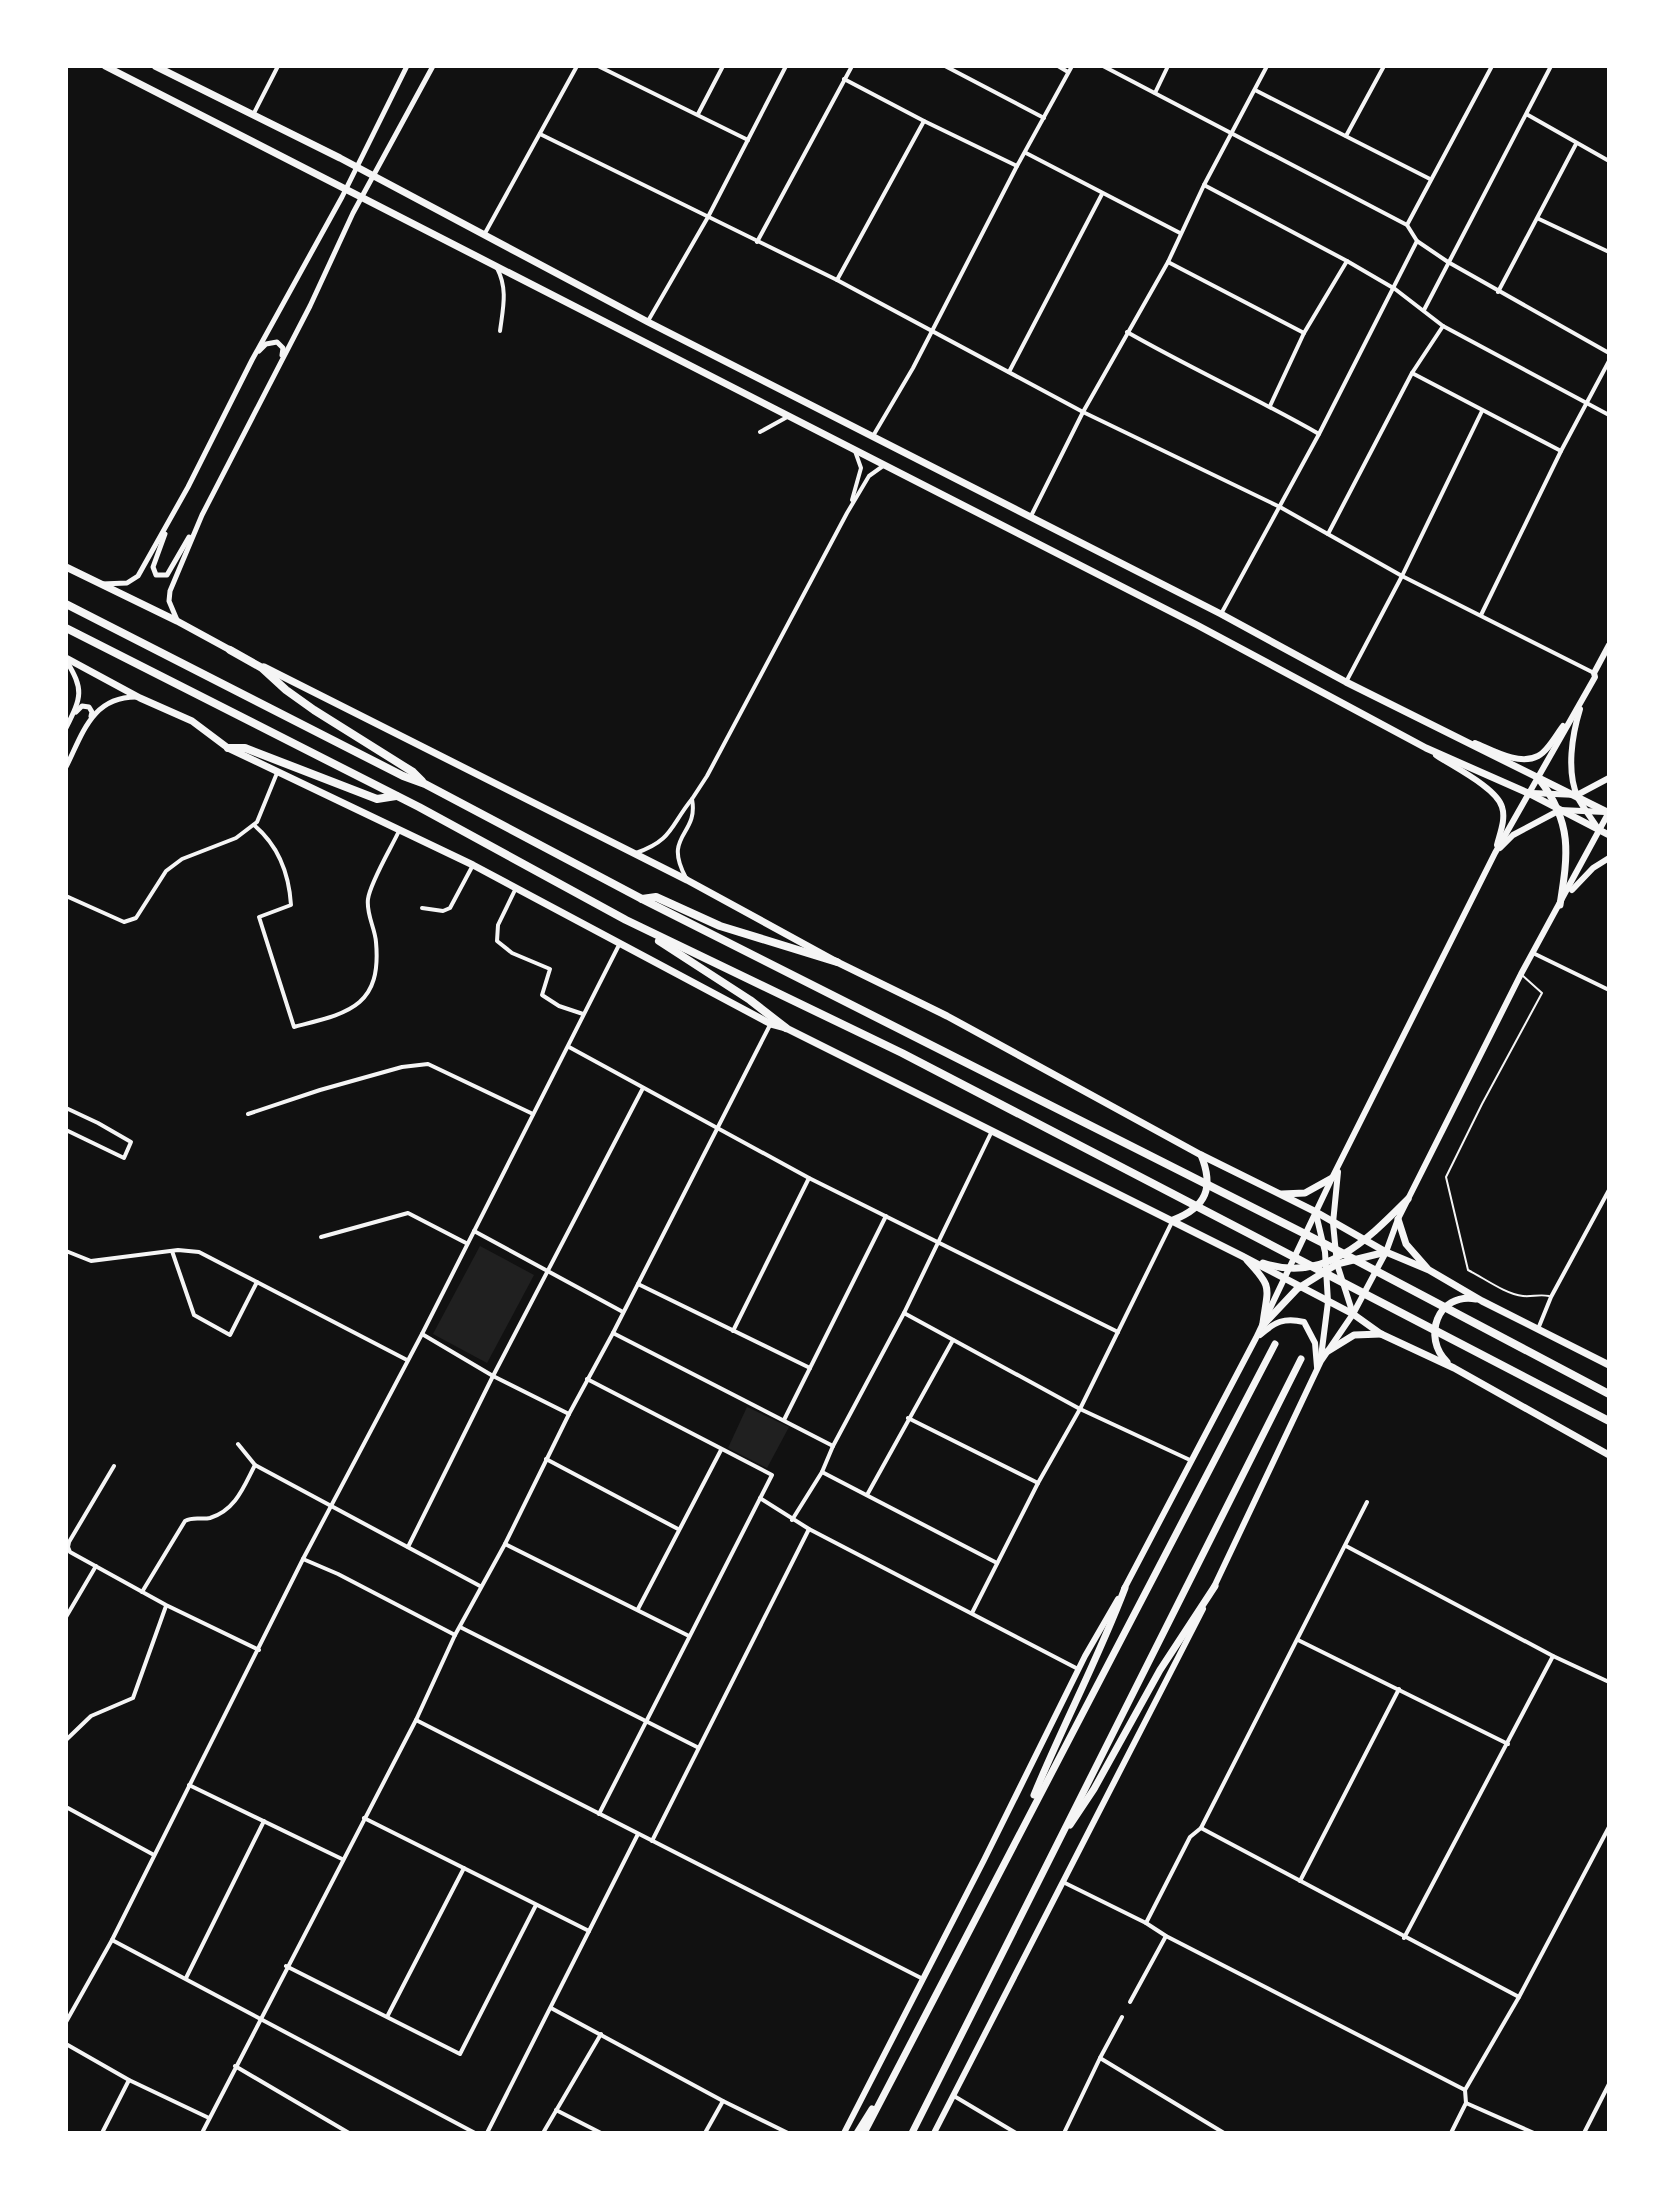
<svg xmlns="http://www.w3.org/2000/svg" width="1675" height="2199" viewBox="0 0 1675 2199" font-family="Georgia,serif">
	<rect width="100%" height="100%" fill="#111"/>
	<g fill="#202020">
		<path d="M480,1246L534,1275L487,1363L433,1334Z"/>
		<path d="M747,1407L789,1427L767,1468L728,1448Z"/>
	</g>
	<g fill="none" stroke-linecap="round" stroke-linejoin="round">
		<path stroke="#f5f5f5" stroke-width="2" d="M1522,975L1542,993L1482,1104L1446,1177L1468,1270C1484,1278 1505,1294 1523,1296C1532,1297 1539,1294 1549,1296"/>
		<g stroke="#f5f5f5" stroke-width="4">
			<path d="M598,66L748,140"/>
			<path d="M945,66L1044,118"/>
			<path d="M1058,66L1068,72"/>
			<path d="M1103,66L1407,225L1417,241L1448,262L1609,353"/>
			<path d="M844,79L924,121L1017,166"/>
			<path d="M1255,90L1430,179"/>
			<path d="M1155,93L1168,66"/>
			<path d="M254,113L278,66"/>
			<path d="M698,114L723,66"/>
			<path d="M1528,115L1609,161"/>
			<path d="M540,134L837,280L1083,412L1280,507L1402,576L1594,673"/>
			<path d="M1346,136L1384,66"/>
			<path d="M1026,153L1180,233"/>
			<path d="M1204,185L1347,261L1395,289L1443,326L1609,415"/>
			<path d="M1539,219L1609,252"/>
			<path d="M1407,225L1492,66"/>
			<path d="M484,235L577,66"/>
			<path d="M757,242L852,66"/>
			<path d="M1168,262L1304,333"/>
			<path d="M497,268C508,289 503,308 500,331"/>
			<path d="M837,280L924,121"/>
			<path d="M1498,292L1576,144"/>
			<path d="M1424,310L1551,66"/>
			<path d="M648,321L708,217L786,66"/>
			<path d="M1127,332C1190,368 1256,398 1319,434"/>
			<path d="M1009,372L1102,194"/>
			<path d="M1412,373L1561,451"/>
			<path d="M1270,406L1304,333L1347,261"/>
			<path d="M760,432L789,416"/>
			<path d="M873,436L913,368L1017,166L1072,66"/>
			<path d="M852,500L861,468L855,451"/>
			<path d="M1031,516L1083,412L1168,262L1204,185L1267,66"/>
			<path d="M1328,534L1412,373L1443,326"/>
			<path d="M1221,614L1319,434L1417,241"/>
			<path d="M1481,615L1561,451L1609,361"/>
			<path d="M1346,682L1402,576L1482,411"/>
			<path d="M254,825C279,846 289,873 291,905L259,917L294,1027C347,1013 382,1008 376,942C375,928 366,914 368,899C370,883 391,848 399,831"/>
			<path d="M636,853C673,840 670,826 692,799"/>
			<path d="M686,878C662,834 699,836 692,799L707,776L847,513L869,476L883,466"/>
			<path d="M516,888L498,925L497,941L512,953L550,969L542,995L559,1006L583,1014"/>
			<path d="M66,896L124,922L136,918L166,871L182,859L236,838L257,822L277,773"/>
			<path d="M422,908L443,911L450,908L473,865"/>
			<path d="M1533,953L1609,990"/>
			<path d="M569,1047L809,1178L1118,1332"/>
			<path d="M66,1108L98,1123L131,1142L124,1158L66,1130"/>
			<path d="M248,1114L320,1090L402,1067L428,1064L533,1114"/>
			<path d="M474,1231L623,1312"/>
			<path d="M321,1237L408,1213L466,1243"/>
			<path d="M66,1251L91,1261L178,1250L199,1252L407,1360"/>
			<path d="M172,1251L194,1315L230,1335L257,1282"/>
			<path d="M638,1284L810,1368"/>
			<path d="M904,1313L1080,1409L1190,1460"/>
			<path d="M1538,1329L1551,1297L1609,1190"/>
			<path d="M733,1331L809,1178"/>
			<path d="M613,1333L833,1446"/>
			<path d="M422,1334L493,1376L569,1414"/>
			<path d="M587,1379L772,1475L599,1814"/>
			<path d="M908,1418L1038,1483"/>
			<path d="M784,1420L886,1216"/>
			<path d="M238,1444L255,1465L480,1586"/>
			<path d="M546,1459L678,1529"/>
			<path d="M114,1466L69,1542L68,1547L70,1552L166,1605L259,1650"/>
			<path d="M822,1472L997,1563"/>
			<path d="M867,1495L953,1340"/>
			<path d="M760,1498L809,1529L1078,1669"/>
			<path d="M792,1520L822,1472L833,1446L904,1313L992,1131"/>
			<path d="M505,1544L689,1636"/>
			<path d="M1346,1546L1553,1656L1609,1682"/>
			<path d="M408,1547L493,1376L643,1088"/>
			<path d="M303,1559L338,1574L455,1635"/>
			<path d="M142,1592L185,1521C194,1516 201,1520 210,1518C236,1510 244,1486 255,1465"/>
			<path d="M638,1609L721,1450"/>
			<path d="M972,1613L1038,1483L1080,1409L1172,1222"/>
			<path d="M66,1617L96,1566"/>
			<path d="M460,1627L697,1747"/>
			<path d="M1298,1640L1508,1744"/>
			<path d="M416,1720L923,1979"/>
			<path d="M66,1740L91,1716L133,1698L166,1606"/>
			<path d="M189,1785L342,1859"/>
			<path d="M66,1807L154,1855"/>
			<path d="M364,1818L589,1931"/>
			<path d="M1201,1828L1519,1997"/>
			<path d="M652,1841L809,1529"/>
			<path d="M1300,1881L1399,1689"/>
			<path d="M1063,1882L1146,1923L1166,1936L1465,2090"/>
			<path d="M1146,1923L1190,1837L1201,1828L1367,1502"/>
			<path d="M1404,1938L1553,1656"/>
			<path d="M112,1940L475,2133"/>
			<path d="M286,1966L460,2054L536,1905"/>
			<path d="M186,1978L264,1821"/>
			<path d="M1130,2002L1166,1936"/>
			<path d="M551,2008L723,2101L788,2133"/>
			<path d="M388,2015L464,1868"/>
			<path d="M66,2022L112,1940L303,1559L422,1334L620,943"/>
			<path d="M66,2044L129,2080L209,2118"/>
			<path d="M1100,2058L1122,2017"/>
			<path d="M235,2066L349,2133"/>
			<path d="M954,2096L1016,2133"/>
			<path d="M1466,2103L1534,2133"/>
			<path d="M556,2110L601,2133"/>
			<path d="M102,2133L129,2080"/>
			<path d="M202,2133L416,1720L455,1635L505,1544L569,1414L613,1333L770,1025"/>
			<path d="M487,2133L638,1834"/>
			<path d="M543,2133L601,2034"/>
			<path d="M705,2133L723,2101"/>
			<path d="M1064,2133L1100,2058L1224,2133"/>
			<path d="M1451,2133L1466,2103L1465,2090L1519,1997L1609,1827"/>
			<path d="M1584,2133L1609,2084"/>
		</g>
		<g stroke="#f5f5f5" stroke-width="5">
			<path d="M259,351L266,344L277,342L283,348L282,355"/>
			<path d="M165,534L153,567L156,575H167L189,537"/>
			<path d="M102,584L127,583L138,576L188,487L252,360L342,197L407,66"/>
			<path d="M177,620L169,601L170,591L202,515L310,306L353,213L433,66"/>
			<path d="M66,660C84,690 82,696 66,728"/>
			<path d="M76,712L82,706L89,707L92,712L91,716"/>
			<path d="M66,767C83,733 92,697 136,697"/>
		</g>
		<g stroke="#f5f5f5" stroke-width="6">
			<path d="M1580,709C1572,735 1566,772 1578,798C1584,809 1592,819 1599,830"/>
			<path d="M1475,743C1492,750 1519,766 1538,756C1548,751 1556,735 1563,726"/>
			<path d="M1436,755C1452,766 1497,788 1502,807C1506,819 1500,833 1497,845"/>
			<path d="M1532,793L1577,795L1609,778"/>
			<path d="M1500,848L1513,835L1560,810L1605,812"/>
			<path d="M1572,890L1593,868L1609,858"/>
			<path d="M1338,1172L1333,1223L1337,1264L1353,1314"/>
			<path d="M1316,1214L1325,1252L1328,1302L1321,1357"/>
			<path d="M1260,1335C1275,1322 1284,1317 1304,1322L1315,1343L1317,1367"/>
			<path d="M1124,1589L1256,1338L1332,1178L1495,853L1595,677L1594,673L1609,645"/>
			<path d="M1213,1589L1321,1361L1353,1314L1386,1252L1398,1219L1521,974L1609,812"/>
			<path d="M844,2133L984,1860L1085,1656L1118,1599"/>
			<path d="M934,2133L1203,1609"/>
		</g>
		<g stroke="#f5f5f5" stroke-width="7">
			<path d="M105,66L1197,625L1426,748L1528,793L1609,835"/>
			<path d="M155,66L340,158L648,322L1221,614L1346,682L1609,813"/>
			<path d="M66,567L177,621L232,651"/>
			<path d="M66,658L140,698L192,721L228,748L473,865L771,1024L786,1028L1242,1256L1353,1314L1381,1334L1454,1368L1609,1455"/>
			<path d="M264,667L687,880L837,962L947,1016L1201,1155L1316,1212L1386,1252L1429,1270L1482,1301L1609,1365"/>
			<path d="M1539,779C1573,823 1568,854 1560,905"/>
			<path d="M1282,1194L1305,1193L1332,1178"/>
			<path d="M1398,1219L1406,1244L1427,1268"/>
			<path d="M1173,1220C1207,1207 1214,1187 1201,1155"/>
			<path d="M1247,1260C1273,1288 1268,1286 1263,1323"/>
			<path d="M1263,1263C1325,1284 1368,1239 1408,1199"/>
			<path d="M1263,1325L1297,1289L1337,1264L1386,1252"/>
			<path d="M1328,1351L1354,1335L1381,1334"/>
			<path d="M1447,1362C1422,1338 1437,1292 1476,1299"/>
		</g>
		<g stroke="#f5f5f5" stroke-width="7">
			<path d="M1034,1795C1063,1725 1098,1659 1125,1588"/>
			<path d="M1070,1825L1094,1789L1160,1670L1215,1586"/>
			<path d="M857,2133L872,2109"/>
			<path d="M864,2133L1275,1344"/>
			<path d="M912,2133L1301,1359"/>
		</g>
		<g stroke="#f5f5f5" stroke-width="8">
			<path d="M66,604L403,776L425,784L642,899L1327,1245L1609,1394"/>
			<path d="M66,628L419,807L626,920L902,1053L1609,1421"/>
			<path d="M230,650L262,668L286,690L314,710L413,772L422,781"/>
			<path d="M228,748H245L377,799L396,796"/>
			<path d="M642,899L656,897L720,926L837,962"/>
			<path d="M659,941L750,1000L786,1028"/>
		</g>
	</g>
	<rect width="1675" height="2199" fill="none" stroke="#ffffff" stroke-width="136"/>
</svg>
